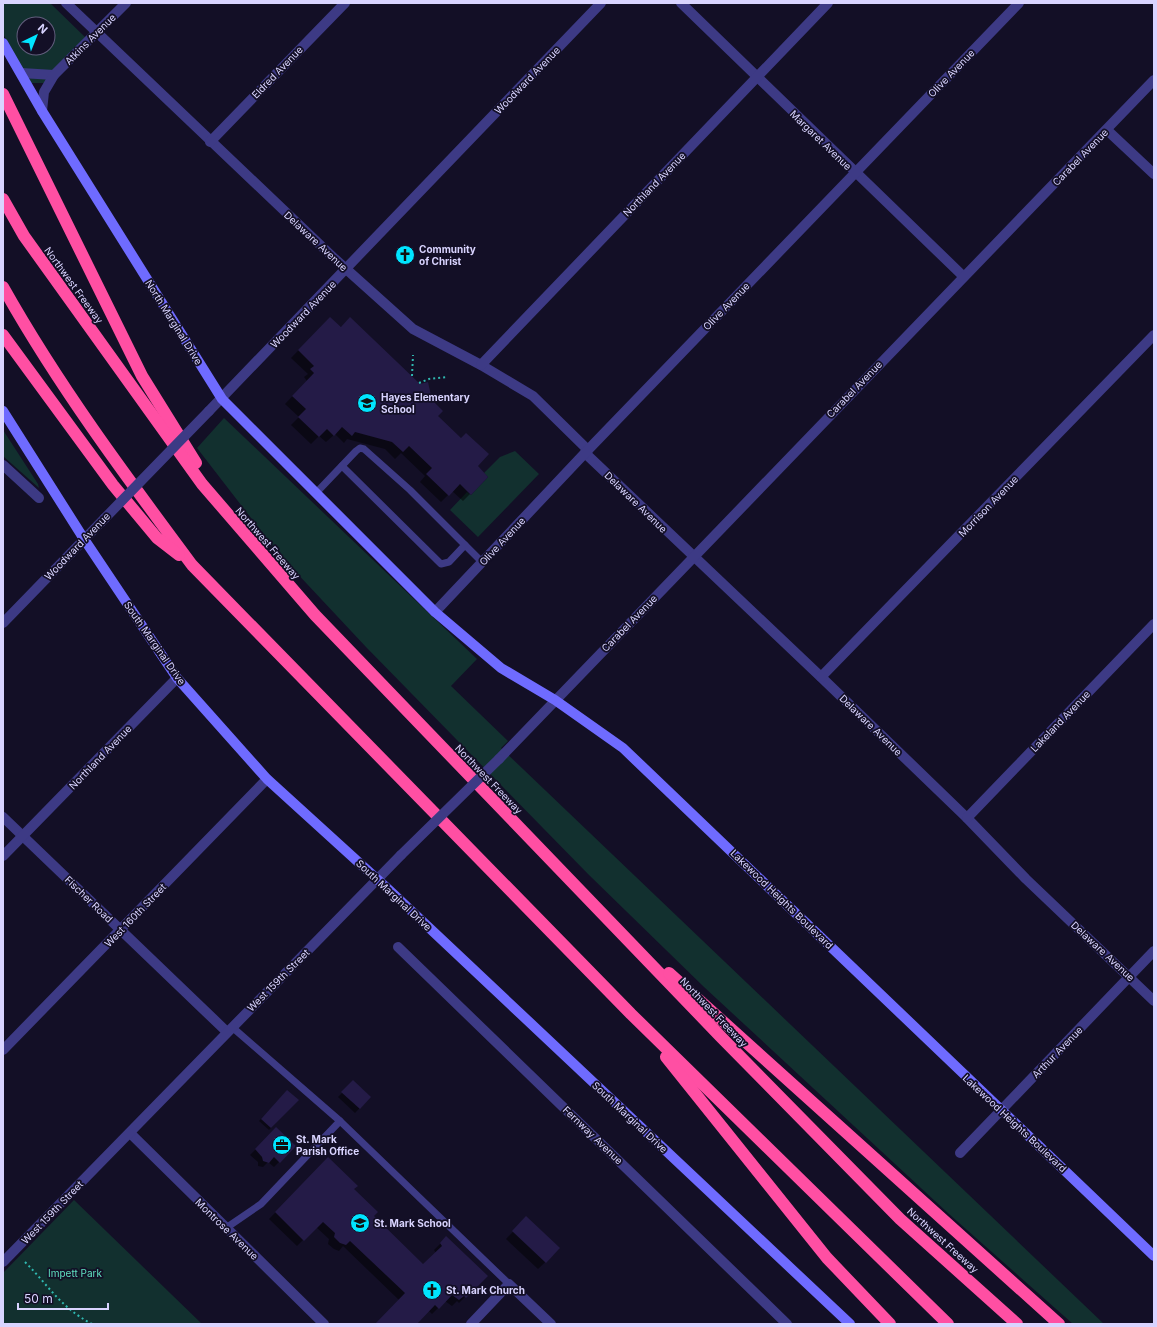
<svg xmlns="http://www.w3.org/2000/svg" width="1157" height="1327" viewBox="0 0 1157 1327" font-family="Inter,sans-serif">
	<rect width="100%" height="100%" fill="#130f26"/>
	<g fill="#12302f" fill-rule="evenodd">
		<path d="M3,3H50L87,39L44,83H31L3,34ZM24,24H48V48H24Z"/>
		<path d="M224,418L477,659L451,686L508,741L501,748L1104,1324H1073L949,1214L704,987L588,874L366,647L278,553L197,448Z"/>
		<path d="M3,430L38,484L39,488L3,456Z"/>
		<path d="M515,451L539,474L478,537L450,510L467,492L471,495L488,477L484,473L500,457Z"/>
		<path d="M74,1200L202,1324H3V1273Z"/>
	</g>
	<g fill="#0007">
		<path d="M330,318L431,400L437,416L476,466L487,477L463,501L452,491L441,502L420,482L425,476L401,453L395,459L385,449L347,439L344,443L335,434L326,442L319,436L311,444L291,425L299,417L285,404L307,381L304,377L308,374L291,358Z"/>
		<path d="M353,1082L370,1097L355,1113L338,1097Z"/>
		<path d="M287,1091L297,1100L269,1130L259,1121Z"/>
		<path d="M276,1129L295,1146L274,1167L268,1162L263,1167L258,1166V1162L250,1155Z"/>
		<path d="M328,1159L372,1217L423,1265L436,1253L434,1250L446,1238L486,1276L459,1303L457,1301L452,1306L445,1301L432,1314L428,1310L415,1324H376L399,1300L343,1246L339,1251L334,1249L328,1244L329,1239L316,1227L297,1246L269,1219Z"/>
		<path d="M526,1218L559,1249L538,1269L506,1239Z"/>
	</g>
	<g fill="#241b47">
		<path d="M330,317L341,327L350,317L420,384L428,382L432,400L443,411L438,416L461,438L466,433L489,454L478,466L488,477L471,495L460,484L449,496L426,474L432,468L409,446L403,452L392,442L355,432L352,436L342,427L334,436L327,429L319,437L298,417L306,409L292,396L314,373L310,369L314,366L298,350Z"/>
		<path d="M353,1080L371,1097L360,1109L341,1092Z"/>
		<path d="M287,1090L299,1100L271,1128L261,1119Z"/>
		<path d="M276,1127L296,1146L280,1163L274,1157L269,1163L263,1161L262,1157L255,1149Z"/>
		<path d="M328,1157L358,1186L354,1189L378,1212L374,1216L423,1264L442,1246L440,1243L446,1236L488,1276L466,1298L464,1296L459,1300L452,1295L439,1309L435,1305L417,1324H375L405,1293L350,1241L346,1245L340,1243L334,1237L335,1233L323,1222L304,1241L275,1212Z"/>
		<path d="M526,1216L560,1248L546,1263L512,1231Z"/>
	</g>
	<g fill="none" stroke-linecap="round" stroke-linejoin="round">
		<g stroke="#2fb8b0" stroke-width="2" stroke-dasharray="2 3" stroke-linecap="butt">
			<path d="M412,376L413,355"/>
			<path d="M419,383L429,379L447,377"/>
			<path d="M25,1262C49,1286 60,1307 92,1324"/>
		</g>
		<g stroke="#3d3a85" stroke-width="7">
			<path d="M342,466L441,564L449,562L465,545"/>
			<path d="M316,493L356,451L360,448L364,449L410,490L482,562"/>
			<path d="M232,1027L340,1121"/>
			<path d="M226,1228L261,1204L340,1121L509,1284"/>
		</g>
		<g stroke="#3d3a85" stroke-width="10">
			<path d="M66,3L335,259L413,329L481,365L533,396L588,450"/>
			<path d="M681,3L963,276"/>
			<path d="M21,73L54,75"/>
			<path d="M42,111L44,92L54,75L126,3"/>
			<path d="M1107,130L1154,174"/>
			<path d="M210,142L345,3"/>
			<path d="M481,365L828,3"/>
			<path d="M209,411L601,3"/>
			<path d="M585,453L821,677L967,818L1026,879L1154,1001"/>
			<path d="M3,465L39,498"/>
			<path d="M435,612L585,453L1019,3"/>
			<path d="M3,623L105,518"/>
			<path d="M821,677L1154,335"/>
			<path d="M499,759L1154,80"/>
			<path d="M3,817L227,1032"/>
			<path d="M967,818L1154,624"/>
			<path d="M3,856L177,678"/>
			<path d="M398,947L787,1324"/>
			<path d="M3,1050L267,779"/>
			<path d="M130,1133L324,1324"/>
			<path d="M960,1153L1154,951"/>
			<path d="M3,1262L401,855"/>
			<path d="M471,1324L509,1284L551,1324"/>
		</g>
		<g stroke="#6f6bff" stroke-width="10">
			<path d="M3,43L42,111L222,399L435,612L501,668L555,700L623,748L1154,1256"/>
			<path d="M3,411L84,539L177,678L267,779L389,890L850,1324"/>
		</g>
		<g stroke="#ff4fa3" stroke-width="12">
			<path d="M3,94L142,376L196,463"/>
			<path d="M3,199L24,236L202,484L315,615L720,1036L900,1219L1017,1324"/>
			<path d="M3,287C58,385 125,475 192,565L631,1014L948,1324"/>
			<path d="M3,335L113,485L157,538L179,555"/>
			<path d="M669,973L1059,1324"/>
			<path d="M666,1057L827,1258L890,1324"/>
		</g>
		<g stroke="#3d3a85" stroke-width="10">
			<path d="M105,518L209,411"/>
			<path d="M401,855L499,759"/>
		</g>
	</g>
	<defs>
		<symbol id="church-disc" viewBox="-11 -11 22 22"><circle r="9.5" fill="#00e5ff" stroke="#130f26"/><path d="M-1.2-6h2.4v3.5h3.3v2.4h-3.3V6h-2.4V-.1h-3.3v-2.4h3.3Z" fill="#111"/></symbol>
		<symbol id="school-disc" viewBox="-11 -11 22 22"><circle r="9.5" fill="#00e5ff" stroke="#130f26"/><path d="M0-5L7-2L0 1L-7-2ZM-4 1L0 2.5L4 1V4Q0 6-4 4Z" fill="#111"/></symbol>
		<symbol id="office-disc" viewBox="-11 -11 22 22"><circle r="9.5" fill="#00e5ff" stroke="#130f26"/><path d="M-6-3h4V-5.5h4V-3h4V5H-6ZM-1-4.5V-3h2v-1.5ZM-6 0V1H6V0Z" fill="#111"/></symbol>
	</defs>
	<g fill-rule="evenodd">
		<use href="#church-disc" x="394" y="244" width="22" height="22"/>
		<use href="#school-disc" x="356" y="392" width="22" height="22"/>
		<use href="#office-disc" x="271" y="1134" width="22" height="22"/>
		<use href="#school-disc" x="349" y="1212" width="22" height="22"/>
		<use href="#church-disc" x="421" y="1279" width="22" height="22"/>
	</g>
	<g text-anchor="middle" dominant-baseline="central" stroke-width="3.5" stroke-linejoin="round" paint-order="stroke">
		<g font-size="10" fill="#d9d4ff" stroke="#130f26">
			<text transform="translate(90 39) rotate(-45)">Atkins Avenue</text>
			<text transform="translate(277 72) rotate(-46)">Eldred Avenue</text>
			<text transform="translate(951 73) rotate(-46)">Olive Avenue</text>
			<text transform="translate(527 80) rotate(-46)">Woodward Avenue</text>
			<text transform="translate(821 140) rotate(44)">Margaret Avenue</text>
			<text transform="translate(1080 157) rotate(-46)">Carabel Avenue</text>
			<text transform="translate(654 184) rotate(-46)">Northland Avenue</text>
			<text transform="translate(316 241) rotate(43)">Delaware Avenue</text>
			<text transform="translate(74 285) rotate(54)">Northwest Freeway</text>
			<text transform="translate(726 306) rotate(-46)">Olive Avenue</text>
			<text transform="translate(303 314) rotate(-46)">Woodward Avenue</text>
			<text transform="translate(174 322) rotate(58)">North Marginal Drive</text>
			<text transform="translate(854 389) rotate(-46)">Carabel Avenue</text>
			<text transform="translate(636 502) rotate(44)">Delaware Avenue</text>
			<text transform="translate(988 506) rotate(-46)">Morrison Avenue</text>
			<text transform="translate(502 541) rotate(-47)">Olive Avenue</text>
			<text transform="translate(268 543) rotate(49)">Northwest Freeway</text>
			<text transform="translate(77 546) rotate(-46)">Woodward Avenue</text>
			<text transform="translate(629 623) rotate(-46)">Carabel Avenue</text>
			<text transform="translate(155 643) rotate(55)">South Marginal Drive</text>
			<text transform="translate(1060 721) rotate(-46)">Lakeland Avenue</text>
			<text transform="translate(871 725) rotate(44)">Delaware Avenue</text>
			<text transform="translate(100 757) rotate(-46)">Northland Avenue</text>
			<text transform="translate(489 779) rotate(46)">Northwest Freeway</text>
			<text transform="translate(394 895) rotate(43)">South Marginal Drive</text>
			<text transform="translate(89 899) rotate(44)">Fischer Road</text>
			<text transform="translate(782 899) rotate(44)">Lakewood Heights Boulevard</text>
			<text transform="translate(135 915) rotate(-46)">West 160th Street</text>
			<text transform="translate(1103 951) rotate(43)">Delaware Avenue</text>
			<text transform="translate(278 980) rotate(-45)">West 159th Street</text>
			<text transform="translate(714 1012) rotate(46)">Northwest Freeway</text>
			<text transform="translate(1057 1052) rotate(-46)">Arthur Avenue</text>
			<text transform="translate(630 1117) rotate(43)">South Marginal Drive</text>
			<text transform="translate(1015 1123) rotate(43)">Lakewood Heights Boulevard</text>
			<text transform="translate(593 1135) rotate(44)">Fernway Avenue</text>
			<text transform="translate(52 1212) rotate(-46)">West 159th Street</text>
			<text transform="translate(227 1229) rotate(44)">Montrose Avenue</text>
			<text transform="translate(943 1240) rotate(42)">Northwest Freeway</text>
		</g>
		<g font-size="10" font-weight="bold" fill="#d9d4ff" stroke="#130f26" text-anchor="start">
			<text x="419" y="249">Community<tspan x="419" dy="12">of Christ</tspan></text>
			<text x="381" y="397">Hayes Elementary<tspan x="381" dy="12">School</tspan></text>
			<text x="296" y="1139">St. Mark<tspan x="296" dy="12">Parish Office</tspan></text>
			<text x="374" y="1223">St. Mark School</text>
			<text x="446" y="1290">St. Mark Church</text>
		</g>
		<g font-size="10" fill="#5fe0c0" stroke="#130f26">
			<text x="75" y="1273">Impett Park</text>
		</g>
	</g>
	<rect width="1157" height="1327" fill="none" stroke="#d9d4ff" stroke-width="8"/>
	<g transform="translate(36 36) rotate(43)"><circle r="19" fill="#130f26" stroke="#625e7d"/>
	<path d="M0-3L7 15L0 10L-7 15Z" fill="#00e5ff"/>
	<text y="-6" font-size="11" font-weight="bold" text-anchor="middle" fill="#d9d4ff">N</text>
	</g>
	<path d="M18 1303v6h90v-6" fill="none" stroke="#d9d4ff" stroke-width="2"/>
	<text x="24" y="1303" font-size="12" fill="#d9d4ff" stroke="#130f26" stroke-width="3" paint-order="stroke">50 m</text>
</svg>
